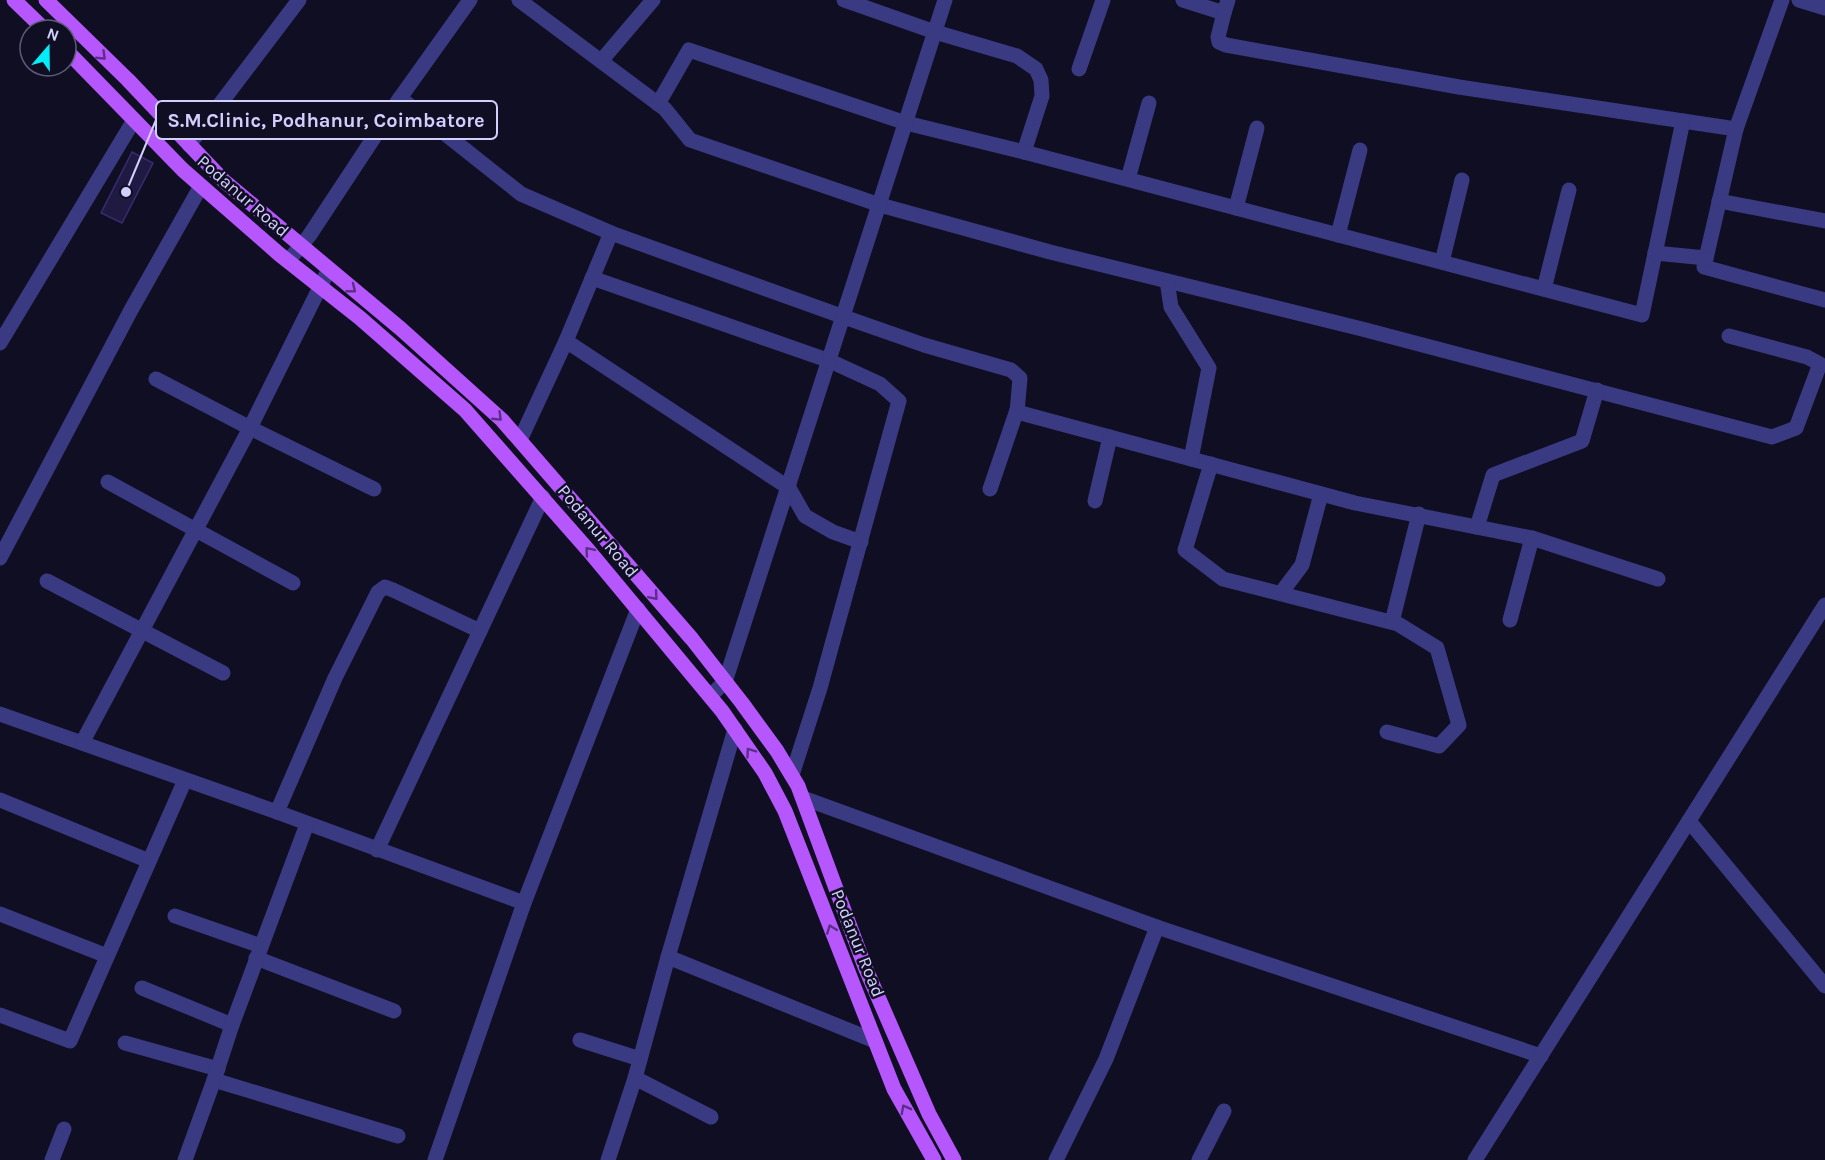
<svg xmlns="http://www.w3.org/2000/svg" width="1825" height="1160" viewBox="0 0 1825 1160" font-family="Karla,sans-serif">
	<rect width="100%" height="100%" fill="#100e22"/>
	<path fill="#201a43" stroke="#362c6f" stroke-width="1.5" d="M132,152L153,163L122,223L101,213Z"/>
	<g fill="none" stroke-linecap="round" stroke-linejoin="round">
		<g stroke="#393a81" stroke-width="15">
			<path d="M519,0L665,109L690,140L880,205L1050,252L1362,329L1772,437L1796,428L1820,364L1807,357L1729,336"/>
			<path d="M844,0L935,32L1017,56L1036,69L1041,80L1042,96L1024,152"/>
			<path d="M1183,0L1224,13L1228,0"/>
			<path d="M1799,0L1825,8"/>
			<path d="M1224,13L1218,37L1219,42L1226,45L1459,87L1736,129L1704,267L1825,300"/>
			<path d="M601,61L653,0"/>
			<path d="M1079,69L1103,0"/>
			<path d="M400,98L521,194L611,233L844,317L924,345L1011,370L1020,378L1017,412L1355,503L1532,538L1658,579"/>
			<path d="M658,104L689,50L906,123L1024,152L1642,315L1683,121"/>
			<path d="M1736,129L1782,0"/>
			<path d="M189,145L299,0"/>
			<path d="M1128,179L1149,103"/>
			<path d="M1719,201L1825,221"/>
			<path d="M1236,208L1257,128"/>
			<path d="M1338,235L1360,150"/>
			<path d="M1655,253L1706,258"/>
			<path d="M288,261L309,236L400,98L470,0"/>
			<path d="M1442,262L1462,180"/>
			<path d="M592,278L830,361L880,384L899,401L820,688L792,775"/>
			<path d="M1167,281L1171,307L1209,368L1191,459"/>
			<path d="M1544,289L1569,190"/>
			<path d="M566,341L789,488L805,516L833,532L861,542"/>
			<path d="M0,343L134,120"/>
			<path d="M156,379L250,428L374,489"/>
			<path d="M520,440L566,341L611,233"/>
			<path d="M1211,464L1185,550L1223,579L1398,624L1437,648L1459,725L1439,746L1387,732"/>
			<path d="M108,482L293,583"/>
			<path d="M990,489L1017,410"/>
			<path d="M1095,501L1110,437"/>
			<path d="M1477,527L1493,475L1582,441L1597,390"/>
			<path d="M0,558L131,310L201,186"/>
			<path d="M47,581L223,673"/>
			<path d="M1281,593L1302,565L1321,494"/>
			<path d="M1510,620L1532,538"/>
			<path d="M1392,622L1419,514"/>
			<path d="M710,696L725,682L945,0"/>
			<path d="M0,714L277,812L524,903L638,609"/>
			<path d="M82,743L250,428L329,269"/>
			<path d="M803,798L1157,927L1541,1056"/>
			<path d="M0,800L149,861"/>
			<path d="M277,812L335,678L378,592L385,587L393,590L480,631"/>
			<path d="M1689,821L1825,986"/>
			<path d="M377,850L543,497"/>
			<path d="M0,914L107,956"/>
			<path d="M175,916L261,946"/>
			<path d="M668,957L875,1041"/>
			<path d="M256,958L394,1011"/>
			<path d="M142,988L232,1025"/>
			<path d="M0,1015L70,1041L185,780"/>
			<path d="M580,1040L640,1059"/>
			<path d="M125,1043L218,1069"/>
			<path d="M635,1078L711,1117"/>
			<path d="M214,1080L398,1136"/>
			<path d="M52,1160L64,1129"/>
			<path d="M185,1160L214,1080L232,1025L307,824"/>
			<path d="M435,1160L524,903"/>
			<path d="M608,1160L635,1078L668,957L735,729"/>
			<path d="M1056,1160L1106,1059L1157,927"/>
			<path d="M1199,1160L1224,1111"/>
			<path d="M1475,1160L1825,605"/>
		</g>
		<g stroke="#b657fe" stroke-width="15">
			<path d="M14,0L45,30"/>
			<path d="M46,0L128,80L224,181L401,329L502,420L692,639L742,703L777,751L798,786L865,967L929,1114L954,1160"/>
			<path d="M66,50L183,170L279,254L360,318L465,410L589,551L722,711L765,773L785,811L894,1089L934,1160"/>
		</g>
	</g>
	<defs><path id="oneway-chevron" d="M-2-3.5L2.5 0L-2 3.5" fill="none" stroke-width="1.6" stroke-linecap="round" stroke-linejoin="round" transform="scale(1.5)"/></defs>
	<g stroke="#5b2f85">
		<use href="#oneway-chevron" transform="translate(102 56) rotate(44)"/>
		<use href="#oneway-chevron" transform="translate(352 289) rotate(39)"/>
		<use href="#oneway-chevron" transform="translate(498 417) rotate(44)"/>
		<use href="#oneway-chevron" transform="translate(589 551) rotate(-130)"/>
		<use href="#oneway-chevron" transform="translate(654 596) rotate(49)"/>
		<use href="#oneway-chevron" transform="translate(750 752) rotate(-125)"/>
		<use href="#oneway-chevron" transform="translate(831 929) rotate(-111)"/>
		<use href="#oneway-chevron" transform="translate(905 1109) rotate(-118)"/>
	</g>
	<g text-anchor="middle" dominant-baseline="central" stroke-width="5" stroke-linejoin="round" paint-order="stroke">
		<g font-size="18" fill="#d2cfff" stroke="#100e22">
			<text transform="translate(243 196) rotate(41)">Podanur Road</text>
			<text transform="translate(598 531) rotate(50)">Podanur Road</text>
			<text transform="translate(858 943) rotate(68)">Podanur Road</text>
		</g>
	</g>
	<path fill="none" stroke="#d2cfff" stroke-width="2" d="M126 192L156 120"/>
	<circle fill="#d2cfff" stroke="#100e22" stroke-width="2" cx="126" cy="192" r="6"/>
	<rect fill="#100e22" stroke="#d2cfff" stroke-width="2" x="156" y="101" width="341" height="38" rx="6"/>
	<g font-size="20" text-anchor="middle" font-weight="bold" fill="#d2cfff">
		<text x="326" y="127">S.M.Clinic, Podhanur, Coimbatore</text>
	</g>
	<g transform="translate(48 48) rotate(20)"><circle r="28" fill="#100e22" stroke="#5e5b7a" stroke-width="1.5"/>
	<path d="M0-4.5L10 22L0 15L-10 22Z" fill="#02edf8"/>
	<text y="-9" font-size="16" font-weight="bold" text-anchor="middle" fill="#d2cfff">N</text>
	</g>
</svg>
